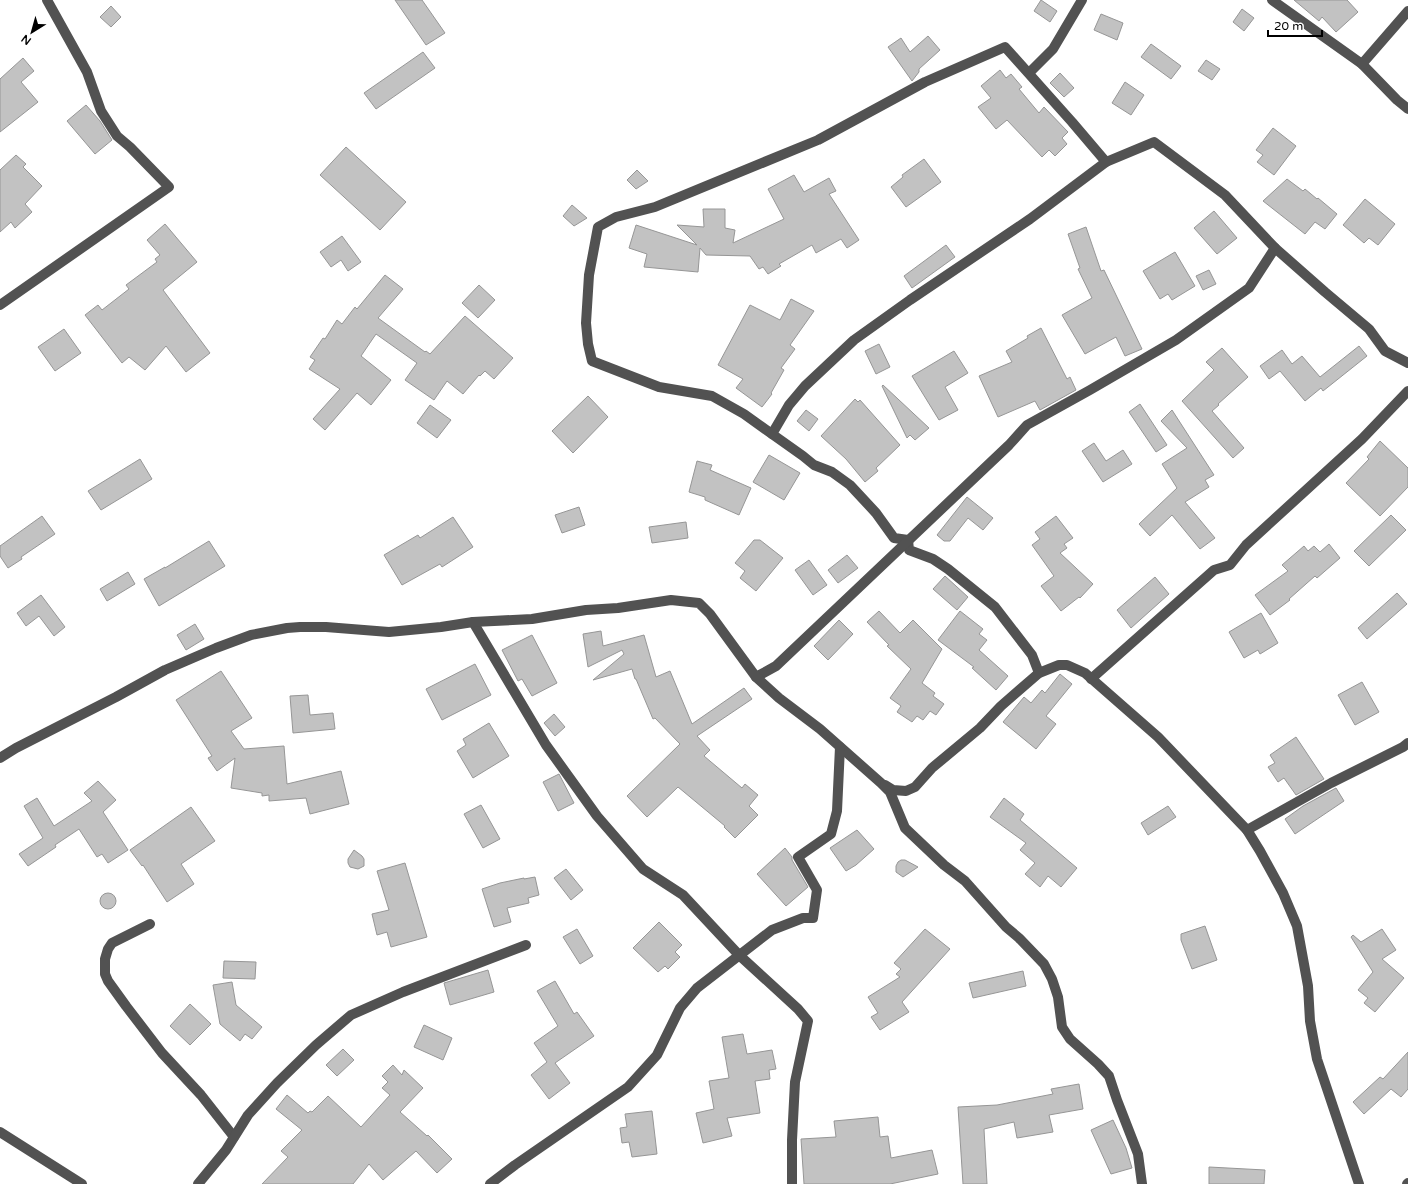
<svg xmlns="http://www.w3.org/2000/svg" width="1408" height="1184" viewBox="0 0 1408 1184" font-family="'Varela Round',sans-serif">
	<rect width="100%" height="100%" fill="#fff"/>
	<g fill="#c2c2c2" stroke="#969696">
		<path d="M395,0H422L445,33L426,45Z"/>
		<path d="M1041,0L1057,11L1050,22L1034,11Z"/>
		<path d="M1294,0H1347L1358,12L1336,32L1322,17L1319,21Z"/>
		<path d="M111,6L121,17L111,27L100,17Z"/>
		<path d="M1242,9L1254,18L1244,31L1233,22Z"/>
		<path d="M1101,14L1123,23L1117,40L1094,30Z"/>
		<path d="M928,36L940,50L919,69V72L912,81L888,47L901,38L910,52Z"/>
		<path d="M1151,44L1181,66L1171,79L1141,57Z"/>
		<path d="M423,52L435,68L376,109L364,93Z"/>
		<path d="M23,58L34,71L21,82L38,102L0,132V79Z"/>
		<path d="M1206,60L1220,69L1212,80L1198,71Z"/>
		<path d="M1000,70L1006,78L1011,74L1022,87L1019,89L1039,113L1044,107L1068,132L1062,138L1067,144L1055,156L1049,150L1042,157L1007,120L996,129L978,107L991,98L981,86Z"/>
		<path d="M1060,73L1074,88L1064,97L1050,83Z"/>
		<path d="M1125,82L1144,95L1131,115L1112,103Z"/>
		<path d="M86,105L100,121L112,140L95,154L67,121Z"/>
		<path d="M1273,128L1296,146L1274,175L1257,162L1263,155L1256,150Z"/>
		<path d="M346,147L406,202L380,230L320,175Z"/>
		<path d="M16,155L26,164L23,167L42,186L25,204L32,212L15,228L11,222L0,232V170Z"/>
		<path d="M924,159L941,182L906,207L891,187L903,177L902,175Z"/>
		<path d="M637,170L648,181L636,189L627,180Z"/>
		<path d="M794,175L804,192L829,178L836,191L829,194L859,240L847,248L841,239L816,253L812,245L779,264L781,266L768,274L763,267L759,269L750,256L706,255L700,248L698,272L644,267L647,254L629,248L636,225L697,245L677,225L704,227L703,209H725V228L735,230L733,243L784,219L768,189Z"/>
		<path d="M1287,179L1303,191L1305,189L1317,199L1318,198L1337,214L1325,229L1315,222L1305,234L1263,201Z"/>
		<path d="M1365,199L1395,224L1378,245L1369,238L1364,243L1343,225Z"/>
		<path d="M572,205L587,218L574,226L563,216Z"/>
		<path d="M1214,211L1237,238L1217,254L1194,228Z"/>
		<path d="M165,224L197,262L163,290L210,353L186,372L166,346L145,370L129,357L122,363L85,315L98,305L102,310L129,289L126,285L157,262L155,259L160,255L147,240Z"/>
		<path d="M1086,227L1101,271L1104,270L1142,349L1125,356L1116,337L1085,354L1062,315L1092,298L1078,269L1080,268L1068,234Z"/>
		<path d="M342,236L361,262L348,271L341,260L331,267L320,252Z"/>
		<path d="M946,245L955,257L912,288L904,276Z"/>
		<path d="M1175,252L1195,286L1172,300L1168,294L1160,299L1143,271Z"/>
		<path d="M1209,270L1216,284L1203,290L1196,276Z"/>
		<path d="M385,275L403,289L378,318L425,352L426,351L430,354L465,316L513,358L494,379L485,371L480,376L479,375L463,394L447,381L434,400L405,380L417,363L376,334L361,356L391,380L371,405L357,393L325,430L313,419L340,389L309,369L315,360L310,357L323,338L325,339L337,320L342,324L355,307L357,309Z"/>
		<path d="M479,285L495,300L478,318L462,303Z"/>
		<path d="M791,299L814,311L790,345L795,349L781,368L784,370L771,393L772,394L762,407L736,388L743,379L718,365L750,305L780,320Z"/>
		<path d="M1041,328L1067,379L1070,377L1076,390L1040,410L1035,401L998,417L979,376L1012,362L1006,351L1028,338L1027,336Z"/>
		<path d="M64,329L81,353L55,371L38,347Z"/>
		<path d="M879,344L890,367L876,374L865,351Z"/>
		<path d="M1359,346L1367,356L1323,391L1321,388L1305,401L1280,371L1269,379L1260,366L1282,350L1292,364L1302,356L1320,377Z"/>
		<path d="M1222,348L1248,377L1218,404L1219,405L1212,411L1244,448L1233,458L1182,401L1214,370L1206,362Z"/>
		<path d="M954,351L968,373L945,387L958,410L939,420L912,376Z"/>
		<path d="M883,385L929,428L915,440L910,435L907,438L882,386Z"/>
		<path d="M588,396L608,417L573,453L552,431Z"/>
		<path d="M855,399L858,402L860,400L900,445L876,468L878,471L865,482L846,459L821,436Z"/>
		<path d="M1140,404L1167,445L1156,452L1129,412Z"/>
		<path d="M430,405L451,420L437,438L417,423Z"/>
		<path d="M806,410L818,419L809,431L797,421Z"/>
		<path d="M1172,410L1214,475L1205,480L1209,487L1185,502L1215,538L1200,549L1172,515L1150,536L1139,524L1177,488L1162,464L1187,448L1161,421Z"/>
		<path d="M1380,441L1408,468V487L1380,516L1346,483L1369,459L1367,457Z"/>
		<path d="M1094,443L1106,461L1123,450L1132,464L1103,482L1082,451Z"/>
		<path d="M769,455L800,473L784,500L753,482Z"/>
		<path d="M140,459L152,479L101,510L88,491Z"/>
		<path d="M697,461L712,465L710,470L751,488L739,515L705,500V497L689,492Z"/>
		<path d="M967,497L993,518L983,530L968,518L950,541H944L937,535Z"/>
		<path d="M579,507L585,525L562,533L555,515Z"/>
		<path d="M1391,515L1406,530L1369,566L1354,551Z"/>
		<path d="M42,516L55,534L21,557L22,559L8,568L0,556V546Z"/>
		<path d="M1056,516L1073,538L1064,544L1067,548L1060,553L1093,584L1080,598L1079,597L1061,611L1041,586L1054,576L1032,545L1040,539L1035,532Z"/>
		<path d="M453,517L473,547L442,567L440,564L402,585L384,555L418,535L420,538Z"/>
		<path d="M686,522L688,538L652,543L649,527Z"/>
		<path d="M754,540H760L783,558L756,591L740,578L745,571L735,563Z"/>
		<path d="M209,541L225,566L159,606L144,579L165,567V568Z"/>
		<path d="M1329,544L1340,558L1317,578L1315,576L1289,599L1290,600L1270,615L1255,595L1288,571L1282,565L1304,546L1308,551L1314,546L1320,552Z"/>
		<path d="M847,555L858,568L838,583L828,570Z"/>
		<path d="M809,560L827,585L813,595L795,570Z"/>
		<path d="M128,572L135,584L107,601L100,589Z"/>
		<path d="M945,576L968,597L957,610L933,589Z"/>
		<path d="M1155,577L1169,594L1131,628L1117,610Z"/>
		<path d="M1397,593L1407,604L1367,639L1358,628Z"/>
		<path d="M41,595L65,627L54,636L39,616L26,626L17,613Z"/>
		<path d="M879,611L900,633L913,620L942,649L922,683L935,693L933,696L944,704L936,715L930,711L923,720L917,716L912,722L897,712L901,706L890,698L911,669L887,646L889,645L867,622Z"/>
		<path d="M960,611L983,629L979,634L987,640L979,650L1008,676L996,690L972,668L974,667L938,640Z"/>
		<path d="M1261,613L1278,643L1260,654L1258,650L1244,658L1229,632Z"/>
		<path d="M839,620L853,634L828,660L814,646Z"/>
		<path d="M195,624L204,639L186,650L177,635Z"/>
		<path d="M601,631L603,646L644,635L656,677L670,671L692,724L744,688L752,699L697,736L710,750L704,756L742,788L745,784L758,795L749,806L758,815L735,838L724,827L725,826L678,787L647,817L627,796L680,744L655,718L653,719L636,679H635L632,669L593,680L624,654L622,650L588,667L583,634Z"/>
		<path d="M532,635L557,683L532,696L522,679L518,681L502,650Z"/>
		<path d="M475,664L491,695L442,720L426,689Z"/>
		<path d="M221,671L252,718L231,731L244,749L284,746L287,784L341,771L349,804L310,814L306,798L269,801V795L262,796V793L231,788L235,758L217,771L208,758L212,756L176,700Z"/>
		<path d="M1060,674L1072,684L1046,716L1056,724L1036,749L1003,722L1024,697L1031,703L1042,690L1045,693Z"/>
		<path d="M1362,682L1379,712L1355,725L1338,695Z"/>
		<path d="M308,695L310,715L333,713L335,729L293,733L290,696Z"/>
		<path d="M554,714L565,727L555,736L544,723Z"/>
		<path d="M489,723L509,756L473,778L457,751L466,745L463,739Z"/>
		<path d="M1296,737L1324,779L1296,795L1284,778L1278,782L1268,767L1275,763L1270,755Z"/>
		<path d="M559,774L574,803L558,811L543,782Z"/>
		<path d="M98,781L116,800L103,812L128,850L108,863L102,854L97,857L79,829L55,845L56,847L28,866L19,854L43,838L24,806L37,798L54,826L92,801L84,793Z"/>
		<path d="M1336,788L1344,801L1295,834L1285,819L1303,806Z"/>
		<path d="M1004,798L1024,814L1020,820L1077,868L1061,887L1048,876L1040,887L1025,874L1035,863L1020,850L1026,843L990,817Z"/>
		<path d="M481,805L500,839L483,848L464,814Z"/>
		<path d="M1168,806L1176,817L1148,835L1141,823Z"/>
		<path d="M191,807L215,841L181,864L194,884L167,902L143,865L142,866L130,850Z"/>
		<path d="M857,830L874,849L856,865L846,871L830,848Z"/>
		<path d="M785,848L792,857V860L808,887L786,906L757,874Z"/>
		<path d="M354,850L362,856L364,859V866L358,869L350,867L348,863V859Z"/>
		<path d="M901,860H905L918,867L903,877L896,872V866L898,862Z"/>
		<path d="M405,863L427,937L391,947L387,932L377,935L372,914L389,910L377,871Z"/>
		<path d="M566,869L583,890L571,900L554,878Z"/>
		<path d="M535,877L539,895L528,898L529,903L507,908L511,922L494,927L482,889L500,883L524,878V879Z"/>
		<circle cx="108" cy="901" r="8"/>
		<path d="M659,922L682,945L675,952L680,957L668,969L665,966L658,972L633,948Z"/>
		<path d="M1205,926L1217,960L1192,969L1181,940V934Z"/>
		<path d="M577,929L593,956L580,964L563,937Z"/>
		<path d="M925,929L950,949L902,1002L909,1012L880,1030L871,1017L878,1013L868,997L900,977L896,974L901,969L894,963Z"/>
		<path d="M1382,929L1396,950L1382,959L1404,978L1375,1012L1364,1003L1368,998L1358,990L1373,972L1351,937L1353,935L1361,942Z"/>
		<path d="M224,961L256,962L255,979L223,978Z"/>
		<path d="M488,970L494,992L450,1005L444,983Z"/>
		<path d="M1023,971L1026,986L973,998L969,983Z"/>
		<path d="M555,981L574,1014L577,1012L594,1036L555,1063L570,1083L549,1099L531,1075L547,1062L534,1043L558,1026L537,991Z"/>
		<path d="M232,982L236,1005L262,1027L252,1039L245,1034L240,1041L220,1024L213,985Z"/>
		<path d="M190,1004L211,1024L190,1045L170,1026Z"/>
		<path d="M424,1025L452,1038L443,1060L414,1047Z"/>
		<path d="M743,1034L747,1054L772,1050L776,1069L769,1070L770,1079L755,1081L760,1113L727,1118L732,1136L703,1143L696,1113L714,1109L709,1081L729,1078L722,1037Z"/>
		<path d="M343,1049L354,1060L337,1076L326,1065Z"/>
		<path d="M1408,1052V1089L1401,1097L1391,1089L1364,1114L1353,1102L1380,1077L1383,1079Z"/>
		<path d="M393,1065L402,1075L404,1070L423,1088L400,1112L427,1136L428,1135L452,1159L437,1173L416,1151L383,1180L369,1164L353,1184H262L288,1157L281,1151L302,1130L276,1109L287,1095L308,1113L310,1111L312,1112L328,1096L361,1127L390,1095L382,1088L388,1082L382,1076Z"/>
		<path d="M1079,1084L1083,1109L1049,1115L1053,1132L1017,1138L1014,1122L984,1129L987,1184H963L958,1107L997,1105L1053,1094L1051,1089Z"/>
		<path d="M652,1111L657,1154L632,1157L629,1142L622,1143L620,1128L627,1127L625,1114Z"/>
		<path d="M878,1117L880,1137L888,1136L891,1158L932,1150L938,1174L890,1184H804L801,1139L836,1137L834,1121Z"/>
		<path d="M1113,1120L1126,1148L1132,1168L1111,1174L1091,1130Z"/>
		<path d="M1209,1167L1265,1170L1264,1184H1209Z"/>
	</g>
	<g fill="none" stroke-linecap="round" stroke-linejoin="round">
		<g stroke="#525252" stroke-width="10">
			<path d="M1272,0L1362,64L1397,100L1408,109"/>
			<path d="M1362,64L1408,11"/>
			<path d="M1029,73L1053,49L1082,0"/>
			<path d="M0,305L169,187L130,147L117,136L101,111L87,72L47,0"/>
			<path d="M772,434L744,414L712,396L659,387L592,361L588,344L586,323L589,275L598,227L616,217L655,207L818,140L925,82L1005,47L1072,122L1106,162"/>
			<path d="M473,622L546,745L597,816L643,869L683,895L739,955L798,1009L808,1021L795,1082L792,1140V1184"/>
			<path d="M1039,673L1032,655L995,607L948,569L933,559L909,550L908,540L894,538L876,513L850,485L832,472L814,465L803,456L772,434L789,405L805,386L854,340L910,300L1030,219L1106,162L1154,142L1225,195L1275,248"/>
			<path d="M756,677L776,666L1009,445L1027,425L1090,390L1176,340L1249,288L1275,248L1325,292L1369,329L1385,351L1408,363"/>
			<path d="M1091,679L1214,570L1230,565L1246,545L1362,439L1408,391"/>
			<path d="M0,758L16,748L116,697L165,670L216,648L251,635L287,628L300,627H326L389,632L441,627L473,622L532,619L586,610L618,608L671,600L699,603L710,614L756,677L779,698L820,729L881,783L890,792L905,828L944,865L965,881L1006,927L1019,938L1044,964L1052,979L1058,997L1062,1027L1070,1039L1098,1064L1109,1076L1117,1100L1138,1154L1142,1184"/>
			<path d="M885,785L893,790L906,791L915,787L932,768L980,728L1001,706L1039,673L1059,665H1067L1085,673L1158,737L1247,830L1260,851L1283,893L1297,926L1308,986L1310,1021L1317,1059L1359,1184"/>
			<path d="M1247,830L1331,783L1403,747L1408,743"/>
			<path d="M150,924L112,943L108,949L105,959V974L108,981L126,1006L162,1053L201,1095L234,1137"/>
			<path d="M0,1132L82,1184"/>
			<path d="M198,1184L226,1150L248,1115L277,1083L316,1045L351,1015L403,992L526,945"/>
			<path d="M490,1184L515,1165L628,1087L657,1055L680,1008L697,988L772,930L803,918H813L817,890L798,857L831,834L837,811L840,747"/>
			<path d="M1407,1184L1408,1183"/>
		</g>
	</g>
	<g transform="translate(32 32) rotate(217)" stroke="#ffffff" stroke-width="3" paint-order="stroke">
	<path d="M0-3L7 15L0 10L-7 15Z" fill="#000000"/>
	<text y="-6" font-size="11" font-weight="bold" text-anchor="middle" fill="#000000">N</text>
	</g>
	<path d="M1268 30v6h54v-6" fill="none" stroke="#000000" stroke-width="2"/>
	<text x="1274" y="30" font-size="12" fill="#000000" stroke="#ffffff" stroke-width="3" paint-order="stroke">20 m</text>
</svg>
